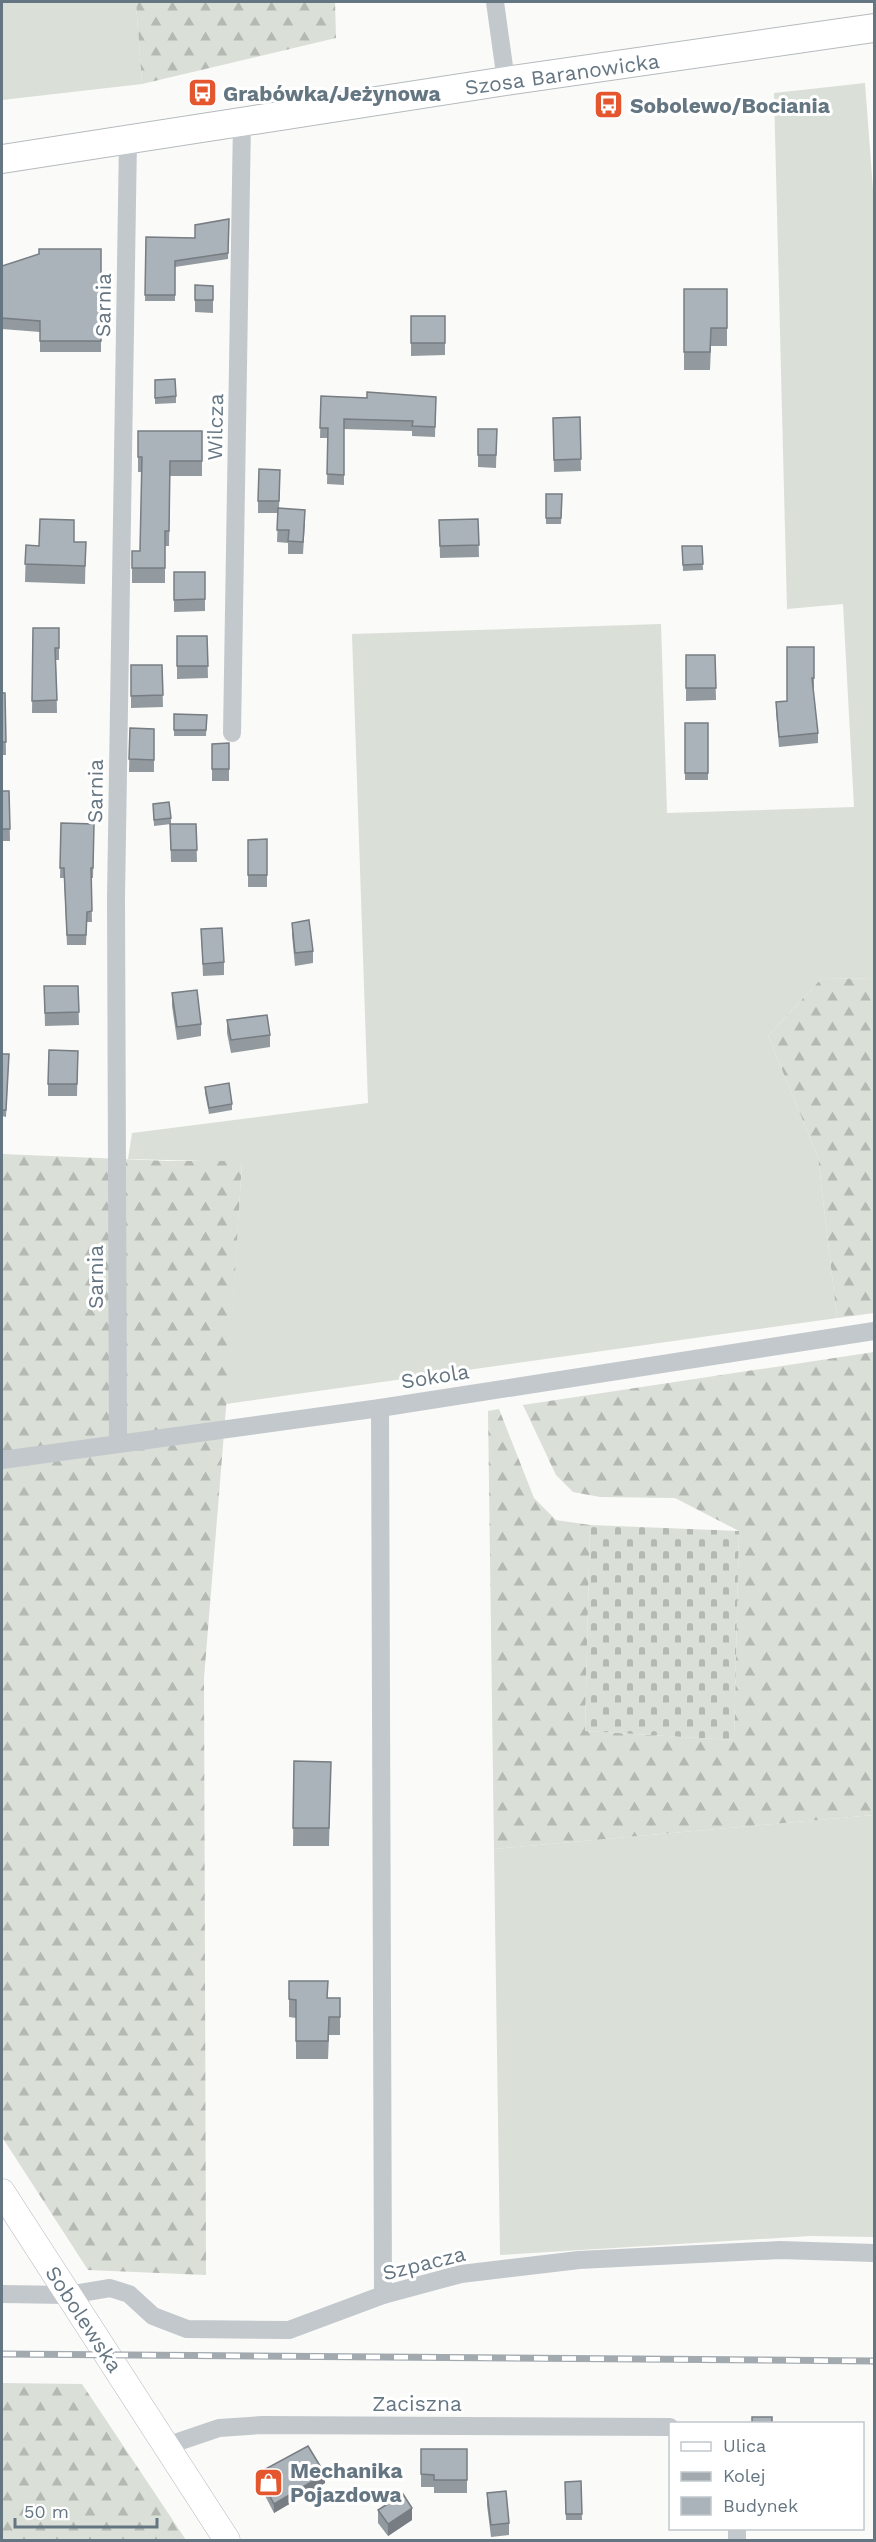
<svg xmlns="http://www.w3.org/2000/svg" width="876" height="2542" viewBox="0 0 876 2542" font-family="'Work Sans',sans-serif">
	<defs>
		<pattern id="forest-firs" width="22" height="20" patternUnits="userSpaceOnUse" patternTransform="scale(1.5)"><rect width="22" height="20" fill="#dadfd7"/><path d="M5 1l3.5 6h-7zM16 11l3.5 6h-7z" fill="#b4b9b4"/></pattern>
		<pattern id="cemetery-stones" width="16" height="16" patternUnits="userSpaceOnUse" patternTransform="scale(1.5)"><rect width="16" height="16" fill="#dadfd7"/><path d="M2 7V4a2 2 0 0 1 4 0v3zM10 15v-3a2 2 0 0 1 4 0v3z" fill="#b4b9b4"/></pattern>
	</defs>
	<rect width="100%" height="100%" fill="#fafaf8"/>
	<g fill="#dadfd7">
		<path d="M2,2H136L142,84L2,100Z"/>
		<path d="M865,83L874,203V979L822,978L768,1036L818,1157L837,1318L226,1404L242,1162L128,1159L132,1133L368,1103L352,634L661,624L667,813L854,807L843,604L787,609L774,93Z"/>
		<path d="M874,1815V2237L810,2236L500,2255L494,1849Z"/>
	</g>
	<g fill="url(#forest-firs)">
		<path d="M136,2H335L336,38L142,84Z"/>
		<path d="M822,978L874,979V1313L837,1318L818,1157L768,1036Z"/>
		<path d="M2,1154L169,1161H242L228,1384L204,1678L206,2275L88,2270L2,2137Z"/>
		<path d="M874,1352V1815L494,1849L488,1411L499,1409L534,1498L556,1520L590,1525L585,1731L734,1740L739,1531L675,1498L600,1497L573,1492L556,1475L523,1405Z"/>
		<path d="M2,2383L82,2384L186,2540H2Z"/>
	</g>
	<path fill="url(#cemetery-stones)" d="M590,1525L739,1531L734,1740L585,1731Z"/>
	<g fill="none" stroke-linecap="round" stroke-linejoin="round">
		<defs>
			<path id="secondary" d="M2,2192L227,2540"/>
			<path id="primary" d="M2,159L506,81L874,28"/>
		</defs>
		<use href="#secondary" stroke="#b3babf" stroke-width="27"/>
		<use href="#primary" stroke="#b5babe" stroke-width="30"/>
		<g stroke="#c3c8cc" stroke-width="18">
			<path d="M495,2L506,81"/>
			<path d="M232,733L242,121"/>
			<path d="M380,1408L383,2295"/>
			<path d="M118,1443L116,898L128,139"/>
			<path d="M2,1460L380,1408L874,1331"/>
			<path d="M2,2294L68,2295L110,2288L129,2294L153,2316L187,2329L289,2330L383,2295L461,2274L579,2260L780,2250L874,2253"/>
			<path d="M166,2446L219,2428L262,2425L670,2427"/>
			<path d="M737,2528V2540"/>
		</g>
		<use href="#secondary" stroke="#fff" stroke-width="26"/>
		<use href="#primary" stroke="#fff" stroke-width="28"/>
		<defs>
			<path id="rail" d="M2,2354L874,2361"/>
		</defs>
		<use href="#rail" stroke="#a2aab0" stroke-width="7"/>
		<use href="#rail" stroke="#fff" stroke-width="4.5" stroke-dasharray="14" stroke-linecap="butt"/>
	</g>
	<g fill="#929a9f">
		<path d="M229,219L228,259L175,267V301H145L146,237L195,238Z"/>
		<path d="M101,249V352H40V332L2,329V266Z"/>
		<path d="M195,285L213,286V313L195,312Z"/>
		<path d="M684,289H727V346H711L710,370H684Z"/>
		<path d="M411,316H445V355L411,356Z"/>
		<path d="M155,380L176,396V403L155,404Z"/>
		<path d="M321,396L367,398L436,397L435,437L412,436V431L344,429V485L327,484L328,438H320Z"/>
		<path d="M580,417L581,471L554,472L553,418Z"/>
		<path d="M478,429H497L496,468L478,467Z"/>
		<path d="M138,431H202V476H170L169,546H165V583H132V551H140L142,472H138Z"/>
		<path d="M280,482L279,508L305,522L303,554H288V543L277,542L278,513H258V501Z"/>
		<path d="M546,494H562L561,524H546Z"/>
		<path d="M478,519L479,557L440,558L439,520Z"/>
		<path d="M74,542H86L85,584L25,582L26,545L39,546Z"/>
		<path d="M682,546H702L703,570L683,571Z"/>
		<path d="M174,572L205,599V611L174,612Z"/>
		<path d="M33,628H59V660H56L57,713H32Z"/>
		<path d="M177,636H207L208,678L177,679Z"/>
		<path d="M814,647V688H813L818,733V743L779,747L776,712V702L787,701Z"/>
		<path d="M686,655H715L716,700L686,701Z"/>
		<path d="M131,665H162L163,707L131,708Z"/>
		<path d="M2,693H5L6,755H2Z"/>
		<path d="M174,714L207,715L206,736H174Z"/>
		<rect x="685" y="723" width="23" height="57"/>
		<path d="M130,728L154,729V772H129Z"/>
		<path d="M229,743V781H212V744Z"/>
		<path d="M2,791H9L10,841H2Z"/>
		<path d="M153,804L171,818V824L154,826Z"/>
		<path d="M61,823L94,824L93,878H91L92,922H87L86,945H67L64,878H60Z"/>
		<path d="M170,824H196L197,862H171Z"/>
		<path d="M267,839V887H248V840Z"/>
		<path d="M292,923L313,951V963L295,966L292,935Z"/>
		<path d="M201,929L224,962V975L203,976Z"/>
		<path d="M44,986H78L79,1025L45,1026Z"/>
		<path d="M172,993L201,1024V1036L177,1040L172,1006Z"/>
		<path d="M227,1020L270,1035V1047L231,1053L227,1033Z"/>
		<path d="M78,1051L77,1096H48V1084Z"/>
		<path d="M2,1054H9L6,1117L2,1116Z"/>
		<path d="M205,1087L232,1104V1110L209,1114L205,1093Z"/>
		<path d="M294,1761L331,1762L329,1846H293Z"/>
		<path d="M289,1981L328,1998H340V2035H329L328,2059H296V2018L289,2017Z"/>
		<path d="M421,2449H467V2493H434V2487H421Z"/>
		<path d="M258,2473L325,2483L274,2513L258,2482Z"/>
		<path d="M581,2481L582,2520H566L565,2482Z"/>
		<path d="M487,2493L509,2523V2535L491,2537L487,2505Z"/>
		<path d="M378,2510L412,2520L388,2536L378,2523Z"/>
	</g>
	<g fill="#777d82">
		<path d="M325,2474V2483L274,2513V2504Z"/>
		<path d="M412,2508V2520L388,2536V2524Z"/>
	</g>
	<g fill="#aab3b9" stroke="#777d82" stroke-width="1.5">
		<path d="M229,219L228,253L175,261V295H145L146,237L195,238V225Z"/>
		<path d="M39,249H101V341H40V321L2,318V266L39,254Z"/>
		<path d="M195,285L213,286V300H195Z"/>
		<path d="M684,289H727V328H711L710,352H684Z"/>
		<rect x="411" y="316" width="34" height="27"/>
		<path d="M175,379L176,396L155,398V380Z"/>
		<path d="M367,392L436,397L435,427L412,426L413,421L344,419V475L327,474L328,428H320L321,396L367,398Z"/>
		<path d="M580,417L581,459L554,460L553,418Z"/>
		<path d="M478,429H497L496,455H478Z"/>
		<path d="M138,431H202V461H170L169,531H165V568H132V551H140L142,457H138Z"/>
		<path d="M259,469L280,470L279,501H258Z"/>
		<path d="M546,494H562L561,518H546Z"/>
		<path d="M278,508L305,510L303,542L288,541L289,530H277Z"/>
		<path d="M40,519L74,520V542H86L85,566L25,564L26,545L39,546Z"/>
		<path d="M478,519L479,545L440,546L439,520Z"/>
		<path d="M682,546H702L703,564L683,565Z"/>
		<path d="M174,572H205V599L174,600Z"/>
		<path d="M33,628H59V648H55L57,700L32,701Z"/>
		<path d="M177,636H207L208,666H177Z"/>
		<path d="M787,647H814V678H812L818,733L779,737L776,702L787,701Z"/>
		<path d="M686,655H715L716,688H686Z"/>
		<path d="M131,665H162L163,695L131,696Z"/>
		<path d="M2,693H5L6,742H2Z"/>
		<path d="M174,714L207,715L206,730H174Z"/>
		<rect x="685" y="723" width="23" height="50"/>
		<path d="M130,728L154,729V760L129,759Z"/>
		<path d="M229,743V769H212V744Z"/>
		<path d="M2,791H9L10,829H2Z"/>
		<path d="M169,802L171,818L154,820L153,804Z"/>
		<path d="M61,823L94,824L93,868H91L92,911L87,912L86,935H67L64,868H60Z"/>
		<path d="M170,824H196L197,850H171Z"/>
		<path d="M267,839V875H248V840Z"/>
		<path d="M309,920L313,951L295,953L292,923Z"/>
		<path d="M222,928L224,962L203,964L201,929Z"/>
		<path d="M44,986H78L79,1012L45,1013Z"/>
		<path d="M197,990L201,1024L177,1027L172,993Z"/>
		<path d="M267,1015L270,1035L231,1040L227,1020Z"/>
		<path d="M49,1050L78,1051L77,1084H48Z"/>
		<path d="M2,1054H9L6,1110H2Z"/>
		<path d="M229,1083L232,1104L209,1108L205,1087Z"/>
		<path d="M294,1761L331,1762L329,1828H293Z"/>
		<path d="M289,1981H328L327,1998H340V2017H329L328,2041H296V2000L289,1999Z"/>
		<rect x="752" y="2417" width="20" height="7"/>
		<path d="M308,2446L325,2474L274,2504L258,2473Z"/>
		<path d="M421,2449H467V2480H434V2475L421,2474Z"/>
		<path d="M581,2481L582,2514H566L565,2482Z"/>
		<path d="M506,2491L509,2523L491,2525L487,2493Z"/>
		<path d="M403,2494L412,2508L388,2524L378,2510Z"/>
	</g>
	<defs>
		<symbol id="bus-square" viewBox="-11 -11 22 22"><rect x="-9" y="-9" width="18" height="18" rx="4" fill="#e4572e" stroke="#fff"/><path d="M-5-6H5V4H4V6H2V4H-2V6H-4V4H-5ZM-3.5-4V0h7V-4ZM-3.5 1.2v1.5H-2V1.2ZM2 1.2v1.5H3.5V1.2Z" fill="#fff"/></symbol>
		<symbol id="shop-square" viewBox="-11 -11 22 22"><rect x="-9" y="-9" width="18" height="18" rx="4" fill="#e4572e" stroke="#fff"/><path d="M-5-2.5h2.3a2.7 3.5 0 0 1 5.4 0H5L5.5 6h-11ZM-1.5-2.5h3a1.5 2.3 0 0 0-3 0Z" fill="#fff"/></symbol>
	</defs>
	<g fill-rule="evenodd">
		<use href="#bus-square" x="186" y="76" width="33" height="33"/>
		<use href="#bus-square" x="592" y="88" width="33" height="33"/>
		<use href="#shop-square" x="252" y="2466" width="33" height="33"/>
	</g>
	<g text-anchor="middle" dominant-baseline="central" stroke-width="6" stroke-linejoin="round" paint-order="stroke">
		<g font-size="21" fill="#657683" stroke="#fff">
			<text transform="translate(562 74) rotate(-8)">Szosa Baranowicka</text>
			<text transform="translate(103 305) rotate(-89)">Sarnia</text>
			<text transform="translate(215 427) rotate(-89)">Wilcza</text>
			<text transform="translate(95 791) rotate(-89)">Sarnia</text>
			<text transform="translate(95 1277) rotate(-90)">Sarnia</text>
			<text transform="translate(435 1376) rotate(-9)">Sokola</text>
			<text transform="translate(424 2263) rotate(-14)">Szpacza</text>
			<text transform="translate(84 2319) rotate(57)">Sobolewska</text>
			<text x="417" y="2403">Zaciszna</text>
		</g>
		<g font-size="21" font-weight="bold" fill="#657683" stroke="#fff" text-anchor="start">
			<text x="223" y="93">Grabówka/Jeżynowa</text>
			<text x="630" y="105">Sobolewo/Bociania</text>
			<text x="290" y="2470">Mechanika<tspan x="290" dy="24">Pojazdowa</tspan></text>
		</g>
	</g>
	<rect width="876" height="2542" fill="none" stroke="#657683" stroke-width="6"/>
	<rect x="669" y="2422" width="195" height="108" fill="#ffffff" stroke="#c1c8cd" stroke-width="1.5"/>
	<rect x="681" y="2442" width="30" height="9" fill="#ffffff" stroke="#c1c8cd" stroke-width="1.5"/>
	<text x="723" y="2452" font-size="18" fill="#657683">Ulica</text>
	<rect x="681" y="2472" width="30" height="9" fill="#a2aab0" stroke="#c1c8cd" stroke-width="1.5"/>
	<text x="723" y="2482" font-size="18" fill="#657683">Kolej</text>
	<rect x="681" y="2497" width="30" height="18" fill="#aab3b9" stroke="#c1c8cd" stroke-width="1.5"/>
	<text x="723" y="2512" font-size="18" fill="#657683">Budynek</text>
	<path d="M15 2518v9h142v-9" fill="none" stroke="#657683" stroke-width="3"/>
	<text x="24" y="2518" font-size="18" fill="#657683" stroke="#ffffff" stroke-width="4.5" paint-order="stroke">50 m</text>
</svg>
